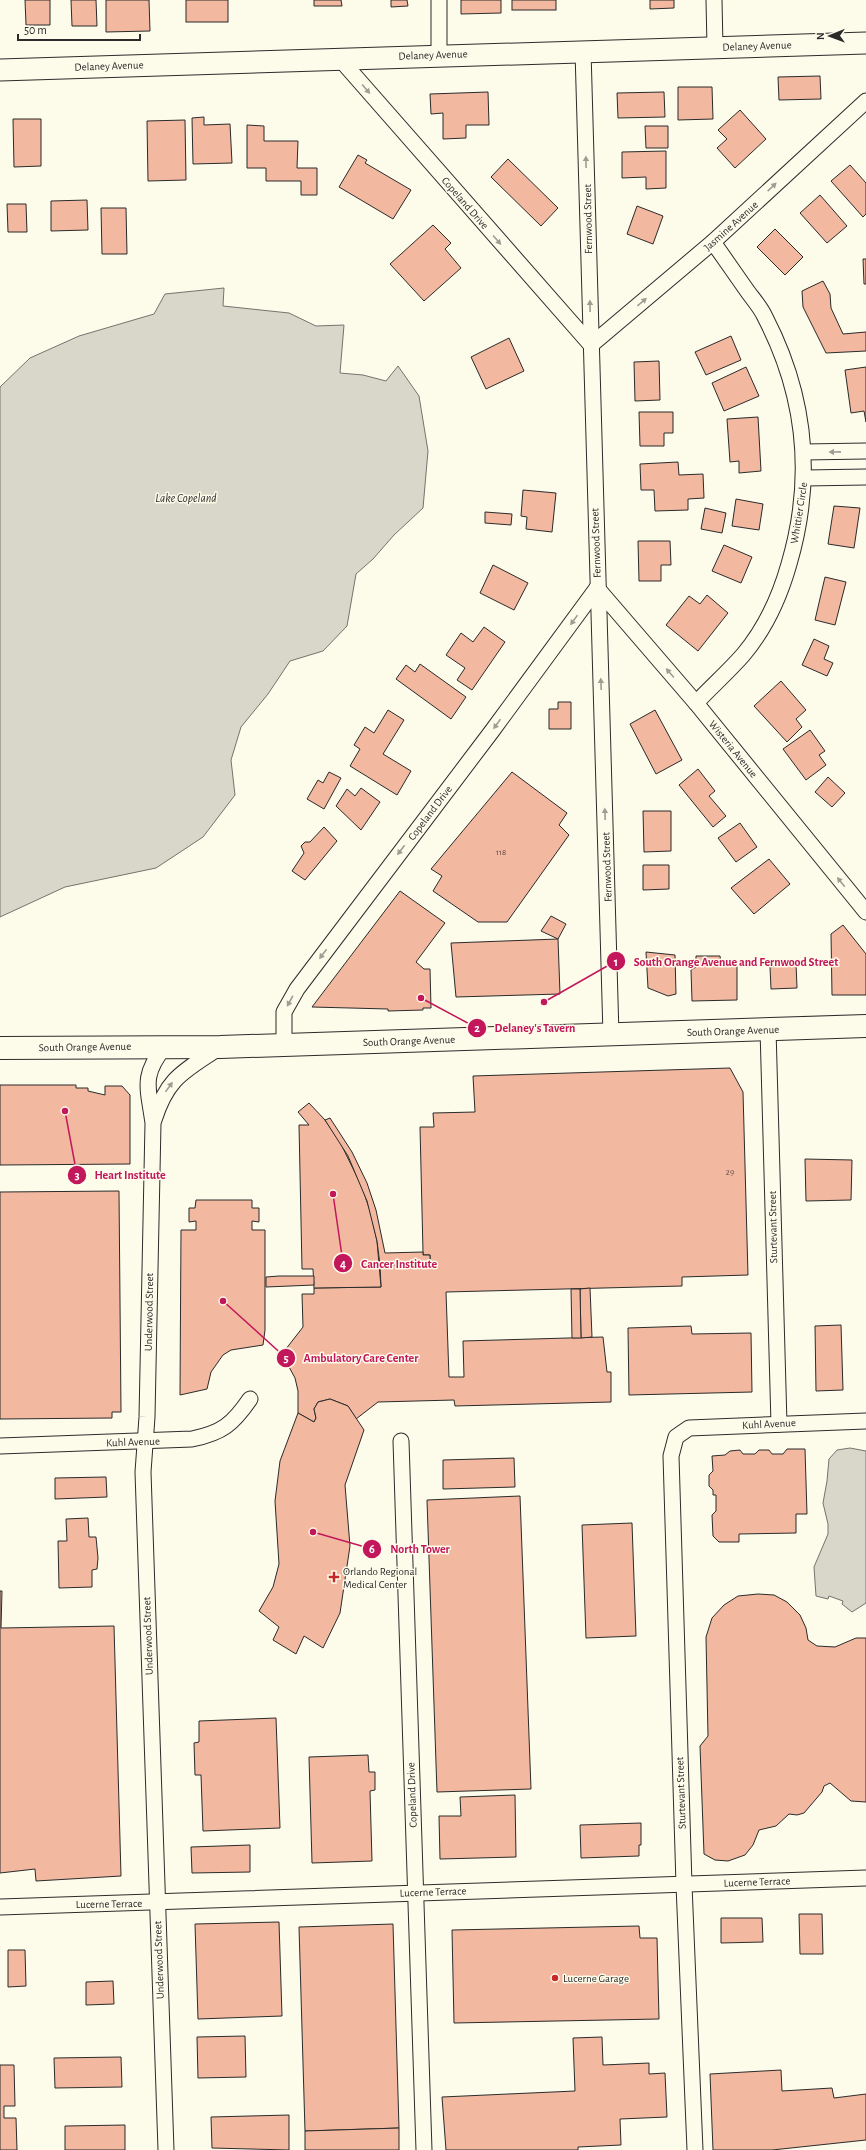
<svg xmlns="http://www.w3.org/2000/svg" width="866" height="2150" viewBox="0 0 866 2150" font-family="'Alegreya Sans',sans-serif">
	<rect width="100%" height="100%" fill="#fdfbea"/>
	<g fill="#d8d7c9" stroke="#74746e">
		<path d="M224,288L223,306L289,313L316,326L344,325L340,373L363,375L386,381L398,366L419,396L428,451L423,508L394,535L373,559L356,574L347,626L323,651L290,661L268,694L241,727L231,760L235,795L203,837L156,868L65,887L0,917V387L30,358L79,336L154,314L165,294Z"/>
		<path d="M850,1448L866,1451V1603L852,1612L842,1604L843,1601L829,1596L828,1599L816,1596L814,1567L828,1534V1524L823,1503L827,1481L829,1459L837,1450Z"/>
	</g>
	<g fill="#f2b8a0" stroke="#2b2b2b">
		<path d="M25,0H50V25H26Z"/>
		<path d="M71,0H96L97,26H72Z"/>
		<path d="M106,0H149L150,31L106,32Z"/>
		<rect x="186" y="0" width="42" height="22"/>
		<path d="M314,0H341L342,6H314Z"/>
		<path d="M391,0H407L408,6L391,7Z"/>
		<path d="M461,0H501V13L461,14Z"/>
		<rect x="512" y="0" width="44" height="10"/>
		<path d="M650,0H674V8L650,9Z"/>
		<path d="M820,76L821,99L779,100L778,77Z"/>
		<path d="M678,87H712L713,119L678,120Z"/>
		<path d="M488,92L489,125H466V138L443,139V113L431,114L430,94Z"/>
		<path d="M664,92L665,117L618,118L617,93Z"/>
		<path d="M740,110L766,139L735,168L717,148L727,139L718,130Z"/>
		<path d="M204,117V125L230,124L232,163L193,164L192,118Z"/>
		<path d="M13,119H41V166L14,167Z"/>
		<path d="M185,120L186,180L148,181L147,121Z"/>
		<path d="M247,125L264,126V141H298L297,168H317V195H301V181H266V168H247Z"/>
		<path d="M645,126H668V148H646Z"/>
		<path d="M666,151V188L646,189V177L622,178V152Z"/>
		<path d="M358,155L367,160L365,163L411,190L393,219L339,187Z"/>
		<path d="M508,159L558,208L541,226L491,177Z"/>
		<path d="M850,165L866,183V214L863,217L831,181Z"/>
		<path d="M820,195L847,226L827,243L800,213Z"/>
		<path d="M87,200L88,230L51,231V201Z"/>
		<path d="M7,204H26L27,232H8Z"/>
		<path d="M637,206L663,216L653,244L627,234Z"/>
		<path d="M101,208H126L127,254H102Z"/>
		<path d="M433,225L451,243L445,249L461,268L424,301L390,264Z"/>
		<path d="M775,229L803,257L785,275L757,247Z"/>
		<path d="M863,259H866V284H864Z"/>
		<path d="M823,281L830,294L831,308L843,334L866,332V351L826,353L803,307L802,291Z"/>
		<path d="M731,336L741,360L706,375L695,352Z"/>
		<path d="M509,338L524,371L486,389L471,357Z"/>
		<path d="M659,361L660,400L635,401L634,362Z"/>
		<path d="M746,367L759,396L724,411L712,383Z"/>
		<path d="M866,367V422L864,411L851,413L845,370Z"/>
		<path d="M639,412H673V433H664V446H640Z"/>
		<path d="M758,417L761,471L739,473V461L730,462L727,419Z"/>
		<path d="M678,462L679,475L703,474L704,498L688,499V510L655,511L654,490H641L640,464Z"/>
		<path d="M523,490L556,493L552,532L526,529L527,517L521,516Z"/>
		<path d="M736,499L763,504L759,530L732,526Z"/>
		<path d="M834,506L860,508L854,548L828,544Z"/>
		<path d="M705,508L726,513L722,533L701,529Z"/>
		<path d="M485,512L512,514L511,525L485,523Z"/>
		<path d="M638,541H670L671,565H661V581H639Z"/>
		<path d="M724,545L752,557L741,583L712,571Z"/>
		<path d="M493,565L528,583L514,610L480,593Z"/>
		<path d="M825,577L846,582L835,625L815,620Z"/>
		<path d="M707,595L728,613L698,651L666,625L689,596L700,604Z"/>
		<path d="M484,627L505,642L472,690L457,680L465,668L446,655L461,633L473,642Z"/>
		<path d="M814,639L829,646L824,659L833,663L827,676L802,665Z"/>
		<path d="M420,664L466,697L451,719L396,679L406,665L415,672Z"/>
		<path d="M781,681L806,710L796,719L802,727L787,742L754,706Z"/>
		<path d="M558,702H571V729H549V709H558Z"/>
		<path d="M388,710L404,720L383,754L411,771L397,795L350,766L360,749L354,745L365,727L374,733Z"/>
		<path d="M655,710L682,760L656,774L630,724Z"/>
		<path d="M810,730L825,751L819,755L826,765L806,780L783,749Z"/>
		<path d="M698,769L715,791L709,796L726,816L713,827L679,785Z"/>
		<path d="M329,772L341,778L324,809L307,799L318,780L323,783Z"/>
		<path d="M512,772L567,813L559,825L569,835L507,922H478L433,891L442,876L431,869Z"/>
		<path d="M828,777L845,793L832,807L815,792Z"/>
		<path d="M361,788L380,802L361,830L336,806L347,789L355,796Z"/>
		<path d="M643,811H671V851L644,852Z"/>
		<path d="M740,823L757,847L736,862L718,838Z"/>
		<path d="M324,827L337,841L305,880L292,871L304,853L301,846L305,842H310Z"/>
		<path d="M769,859L790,884L754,914L731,888Z"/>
		<path d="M643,865H669V889L643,890Z"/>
		<path d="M400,891L445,923L416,962L424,969H430L431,1008H423V1010L388,1011V1009L312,1007Z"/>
		<path d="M551,916L566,924L558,939L541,931Z"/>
		<path d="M843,925L866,954V995H832L831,934Z"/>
		<path d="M558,939L560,994L456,997L451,943Z"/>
		<path d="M646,952L675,955L676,994L668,996L648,988Z"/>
		<path d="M696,956H720L721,963L737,962V1000L692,1001L691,970L696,967Z"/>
		<path d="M796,963L797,988L771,989L770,967Z"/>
		<path d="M730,1068L743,1092L748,1275L682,1277V1286L446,1292L449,1377H464L463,1341L603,1337L607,1372H611V1402L455,1406L454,1400L378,1402L356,1419L348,1406L330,1399L318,1402L314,1409L316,1418L314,1422L298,1413V1391L295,1378L282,1354L303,1327L302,1294H314V1288L381,1287L380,1265L419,1264V1266H430V1255H423V1252L420,1127H434L433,1113L475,1112L473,1076Z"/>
		<path d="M0,1085H76V1088H88V1091L105,1095V1086H122L130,1095V1164L0,1165Z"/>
		<path d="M309,1103L325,1120L340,1142L362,1187L371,1214L377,1241L381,1287L314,1288L313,1269H302L299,1125H309L298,1112Z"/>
		<path d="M330,1118L352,1152L367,1183L376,1210L385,1253L423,1252V1255H430V1266H419V1264L380,1265L377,1241L367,1201L348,1156L325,1120Z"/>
		<path d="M805,1159L852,1160L851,1200L806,1201Z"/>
		<path d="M119,1191L121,1412H112V1418L0,1419V1192Z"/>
		<path d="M196,1200H252V1208H259V1222L252,1221V1230H265V1330L263,1345L231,1350L223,1355L211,1372L207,1389L180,1395L181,1230H196V1221L189,1222V1208H195Z"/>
		<path d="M279,1276H314V1285L266,1287V1277Z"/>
		<path d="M590,1288L592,1337L581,1338L580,1289Z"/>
		<path d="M571,1289H580L581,1338H572Z"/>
		<path d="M841,1325L843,1390L816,1391L815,1326Z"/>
		<path d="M691,1326L692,1334L751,1333L752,1392L629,1395L628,1328Z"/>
		<path d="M330,1399L348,1406L364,1430L345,1485L350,1546L340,1613L323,1648L304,1636L296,1654L273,1640L279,1627L259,1611L273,1587L279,1564L275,1501L280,1461L298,1413L314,1422L316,1418L314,1409L318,1402Z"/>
		<path d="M787,1449H805L807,1514H796V1533L739,1534V1542H719L713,1536L712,1515L716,1511V1495H713V1490L709,1486V1475L713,1471L712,1456L725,1455L730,1451L740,1450L743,1454H755L759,1450H769L772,1454H783Z"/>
		<path d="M514,1458L515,1487L443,1489V1460Z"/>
		<path d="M106,1477L107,1497L55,1499V1478Z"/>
		<path d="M520,1496L531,1789L437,1792L427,1500Z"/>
		<path d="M88,1518L89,1537H96L98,1558L97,1569L92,1570V1587L59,1588L58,1541H67L66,1519Z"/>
		<path d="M632,1523L636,1636L586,1638L582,1525Z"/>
		<path d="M0,1591H2L1,1628L114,1626L121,1876L36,1881L35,1869L0,1873Z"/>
		<path d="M758,1594L774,1595L787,1602L800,1615L806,1628L808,1640L817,1646L835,1647L856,1638H866V1802L851,1801L830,1783L824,1786L822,1792L804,1813L797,1815L789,1814L776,1826L759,1830L753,1845L745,1855L728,1861L715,1860L704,1854L700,1746L708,1736L706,1637L712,1618L724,1605L738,1596Z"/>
		<path d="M276,1718L280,1828L203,1831L201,1775H195L194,1743L199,1742V1721Z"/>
		<path d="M368,1755L369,1772H375V1790L370,1791L372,1861L312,1863L309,1757Z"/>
		<path d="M515,1795L516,1857L440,1859L439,1816H461L460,1797Z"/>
		<path d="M641,1823V1845H639V1856L581,1858L580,1825Z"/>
		<path d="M250,1845V1872L192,1873L191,1847Z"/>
		<path d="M799,1914H822L823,1954H800Z"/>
		<path d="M721,1918H762L763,1942L721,1943Z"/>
		<path d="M279,1922L282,2016L198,2019L195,1924Z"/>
		<path d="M393,1924L399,2128L305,2131L299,1927Z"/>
		<path d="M639,1926L640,1938H657L659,2019L454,2023L452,1930Z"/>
		<path d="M8,1950H25L26,1986L8,1987Z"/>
		<path d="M113,1981L114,2004L86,2005V1982Z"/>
		<path d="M245,2036L246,2077L198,2078L197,2037Z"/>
		<path d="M602,2037L603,2065L649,2063V2074L665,2073L667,2117L620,2119L621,2145L578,2147V2150H446L442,2097L575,2091L573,2038Z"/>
		<path d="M121,2057L122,2087L55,2088L54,2058Z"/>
		<path d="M0,2065H14L15,2106H4V2118H16L17,2150H0Z"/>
		<path d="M781,2070L782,2091L832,2088L834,2098L866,2094V2140L772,2150H713L710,2074Z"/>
		<path d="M289,2115V2150L212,2148L211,2117Z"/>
		<path d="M125,2125V2150H65V2126Z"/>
		<path d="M399,2128V2150H305V2131Z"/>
	</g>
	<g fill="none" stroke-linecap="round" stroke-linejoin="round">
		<defs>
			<g id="street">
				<path d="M439,0V55"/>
				<path d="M714,0L715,47"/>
				<path d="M583,51L611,1035"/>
				<path d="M340,59L591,345"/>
				<path d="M591,345L713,242L866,101"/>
				<path d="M804,452L866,451"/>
				<path d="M805,478L866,477"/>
				<path d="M597,588L696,703L866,912"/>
				<path d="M696,703C711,687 728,672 743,655C765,629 780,596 789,564C814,479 806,396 765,317C761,308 754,300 748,292C736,275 725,259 713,242"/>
				<path d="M768,1029L779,1424"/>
				<path d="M284,1045V1012L297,989L492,731L597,588"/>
				<path d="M165,1046C141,1076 148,1087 153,1123L147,1417L143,1472L166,2150"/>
				<path d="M154,1120C168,1076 185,1071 220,1047"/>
				<path d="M401,1441L424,2150"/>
				<path d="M0,1446L192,1439C222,1433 233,1424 250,1399"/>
				<path d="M0,1907L866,1878"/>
				<path d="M695,2150L684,1885L671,1456L676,1437L689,1428L866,1421"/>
			</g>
			<path id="secondary" d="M0,70L866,43"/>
			<path id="primary" d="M0,1048L220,1047L866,1026"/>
		</defs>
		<use href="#street" stroke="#2b2b2b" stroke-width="17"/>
		<use href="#secondary" stroke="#2b2b2b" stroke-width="23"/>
		<use href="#primary" stroke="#2b2b2b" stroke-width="24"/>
		<use href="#street" stroke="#fdfbea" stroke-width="15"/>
		<use href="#secondary" stroke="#fdfbea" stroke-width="21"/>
		<use href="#primary" stroke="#fdfbea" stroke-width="22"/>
	</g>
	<defs><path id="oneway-solid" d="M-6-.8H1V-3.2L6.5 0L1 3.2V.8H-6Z"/></defs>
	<g fill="#9e9d94">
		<use href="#oneway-solid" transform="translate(366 89) rotate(49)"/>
		<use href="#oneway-solid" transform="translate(586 162) rotate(-91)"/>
		<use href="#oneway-solid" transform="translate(772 187) rotate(-43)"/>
		<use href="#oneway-solid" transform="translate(497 240) rotate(49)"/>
		<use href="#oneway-solid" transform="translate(642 302) rotate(-40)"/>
		<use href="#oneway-solid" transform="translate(590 306) rotate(-91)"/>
		<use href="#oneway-solid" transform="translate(835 452) rotate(179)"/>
		<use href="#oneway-solid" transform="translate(574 620) rotate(126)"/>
		<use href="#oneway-solid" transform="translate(670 673) rotate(-131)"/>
		<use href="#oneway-solid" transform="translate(601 684) rotate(-92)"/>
		<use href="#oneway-solid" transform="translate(497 724) rotate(126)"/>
		<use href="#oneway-solid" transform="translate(605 814) rotate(-92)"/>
		<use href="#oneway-solid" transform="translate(401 850) rotate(127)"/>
		<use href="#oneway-solid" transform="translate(841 882) rotate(-129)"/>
		<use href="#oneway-solid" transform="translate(323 954) rotate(127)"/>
		<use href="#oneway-solid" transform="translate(290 1001) rotate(119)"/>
		<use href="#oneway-solid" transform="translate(169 1087) rotate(-54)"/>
	</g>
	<g fill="#c62828" stroke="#fdfbea" stroke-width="1.5">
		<path d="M332 1571h4v4h4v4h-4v4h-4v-4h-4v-4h4z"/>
		<circle cx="555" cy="1978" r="4"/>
	</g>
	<g text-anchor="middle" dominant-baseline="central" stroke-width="3" stroke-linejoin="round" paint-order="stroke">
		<g font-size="9" fill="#5d4e48">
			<text x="501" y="852">118</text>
			<text x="730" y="1172">29</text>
		</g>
		<g font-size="11" fill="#2b2b2b" stroke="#fdfbea">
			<text transform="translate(757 46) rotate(-2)">Delaney Avenue</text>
			<text transform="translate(433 55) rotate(-2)">Delaney Avenue</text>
			<text transform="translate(109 66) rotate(-2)">Delaney Avenue</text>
			<text transform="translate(465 203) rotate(49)">Copeland Drive</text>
			<text transform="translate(588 219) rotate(-91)">Fernwood Street</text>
			<text transform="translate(731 226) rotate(-42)">Jasmine Avenue</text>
			<text transform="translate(799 513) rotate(-81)">Whittier Circle</text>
			<text transform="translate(596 543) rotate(-92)">Fernwood Street</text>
			<text transform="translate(733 749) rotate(51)">Wisteria Avenue</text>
			<text transform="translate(430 813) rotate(-53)">Copeland Drive</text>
			<text transform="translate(607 867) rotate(-92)">Fernwood Street</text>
			<text transform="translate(733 1031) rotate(-2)">South Orange Avenue</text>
			<text transform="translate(409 1041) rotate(-2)">South Orange Avenue</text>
			<text transform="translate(85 1047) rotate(-1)">South Orange Avenue</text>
			<text transform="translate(773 1227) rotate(-91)">Sturtevant Street</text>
			<text transform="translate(149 1312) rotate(-89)">Underwood Street</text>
			<text transform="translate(769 1424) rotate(-3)">Kuhl Avenue</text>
			<text transform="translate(133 1442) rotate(-2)">Kuhl Avenue</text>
			<text transform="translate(148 1636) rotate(-92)">Underwood Street</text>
			<text transform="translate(681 1793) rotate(-92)">Sturtevant Street</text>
			<text transform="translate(412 1795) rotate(-92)">Copeland Drive</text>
			<text transform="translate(757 1882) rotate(-2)">Lucerne Terrace</text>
			<text transform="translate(433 1892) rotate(-2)">Lucerne Terrace</text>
			<text transform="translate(109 1904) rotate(-1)">Lucerne Terrace</text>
			<text transform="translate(159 1960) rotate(-92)">Underwood Street</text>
		</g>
		<g font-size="11" fill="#2b2b2b" stroke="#fdfbea" text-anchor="start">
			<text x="343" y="1571">Orlando Regional<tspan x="343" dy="13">Medical Center</tspan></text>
			<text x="563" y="1978">Lucerne Garage</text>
		</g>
		<g font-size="12" font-style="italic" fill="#2b2b2b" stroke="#fdfbea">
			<text x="186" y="498">Lake Copeland</text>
		</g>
	</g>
	<path fill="none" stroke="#c2185b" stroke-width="1.5" d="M544 1002L616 961M421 998L477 1028M65 1111L77 1175M333 1194L343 1263M223 1301L286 1358M313 1532L372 1549"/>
	<g fill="#c2185b" stroke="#fdfbea" stroke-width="1.5">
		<circle cx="544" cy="1002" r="4"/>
		<circle cx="421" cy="998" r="4"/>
		<circle cx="65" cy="1111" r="4"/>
		<circle cx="333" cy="1194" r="4"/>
		<circle cx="223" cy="1301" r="4"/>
		<circle cx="313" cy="1532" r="4"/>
		<circle cx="616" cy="961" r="10"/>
		<circle cx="477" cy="1028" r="10"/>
		<circle cx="77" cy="1175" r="10"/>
		<circle cx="343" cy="1263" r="10"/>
		<circle cx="286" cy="1358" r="10"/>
		<circle cx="372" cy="1549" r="10"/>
	</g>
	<g font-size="12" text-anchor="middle" font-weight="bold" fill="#fff">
		<text x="616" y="966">1</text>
		<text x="477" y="1032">2</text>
		<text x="77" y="1179">3</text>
		<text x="343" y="1268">4</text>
		<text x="286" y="1362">5</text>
		<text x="372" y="1553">6</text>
	</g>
	<g font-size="12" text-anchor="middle" font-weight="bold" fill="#c2185b" stroke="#fdfbea" stroke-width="3" stroke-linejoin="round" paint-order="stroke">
		<text x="736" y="966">South Orange Avenue and Fernwood Street</text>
		<text x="535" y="1032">Delaney's Tavern</text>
		<text x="130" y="1179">Heart Institute</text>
		<text x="399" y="1268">Cancer Institute</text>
		<text x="361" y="1362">Ambulatory Care Center</text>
		<text x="420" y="1553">North Tower</text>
	</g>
	<g transform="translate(830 36) rotate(269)" stroke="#fdfbea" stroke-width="3" paint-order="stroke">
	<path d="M0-3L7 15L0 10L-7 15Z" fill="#2b2b2b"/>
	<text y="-6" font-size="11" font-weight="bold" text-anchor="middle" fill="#2b2b2b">N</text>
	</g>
	<path d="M18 34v6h122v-6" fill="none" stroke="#2b2b2b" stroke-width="2"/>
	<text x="24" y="34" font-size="12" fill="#2b2b2b" stroke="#fdfbea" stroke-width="3" paint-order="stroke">50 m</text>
</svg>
